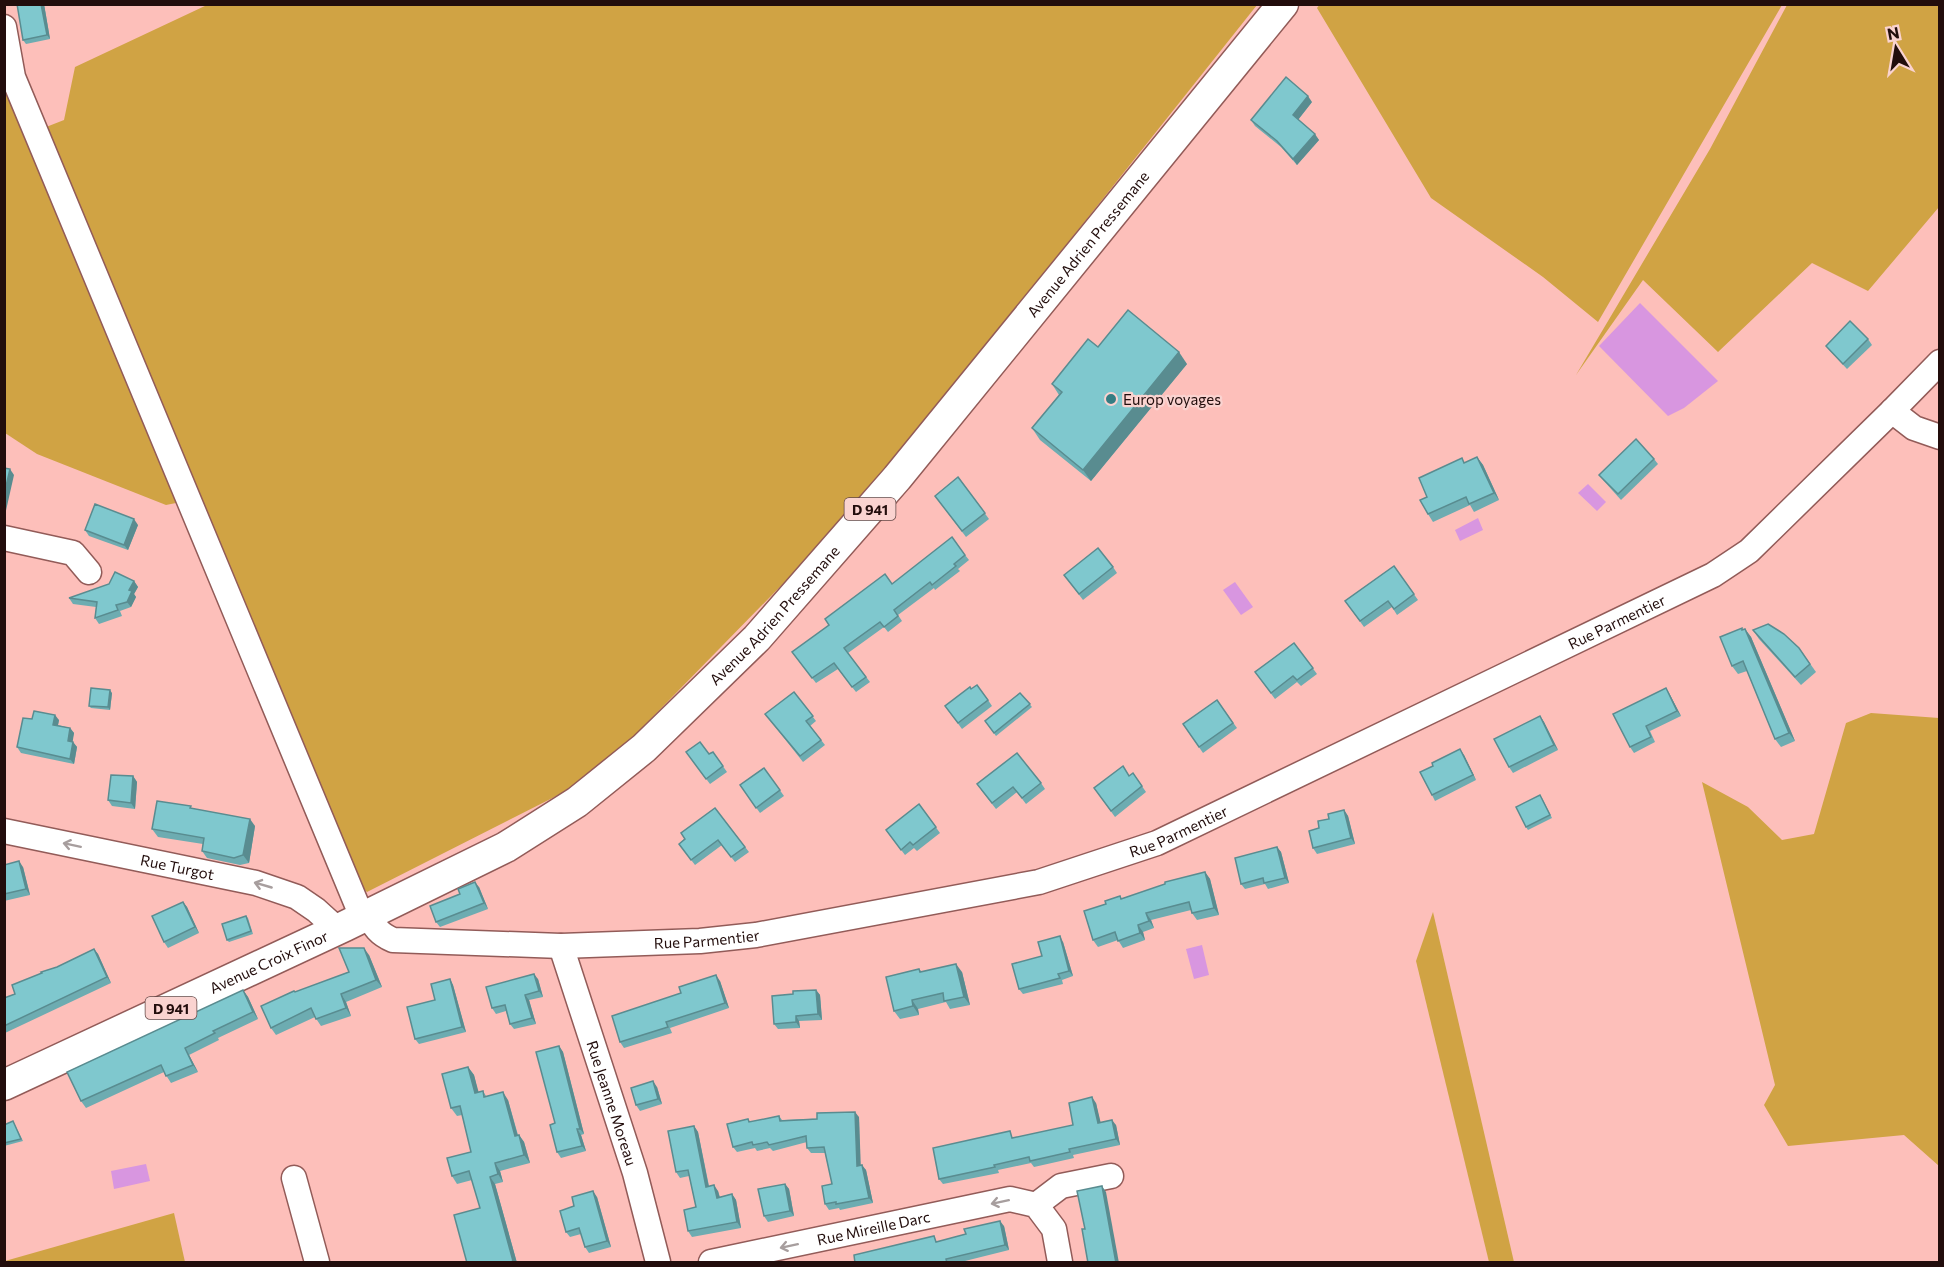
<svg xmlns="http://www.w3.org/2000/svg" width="1944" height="1267" viewBox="0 0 1944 1267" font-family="Commissioner,sans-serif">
	<rect width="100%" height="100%" fill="#fdbfba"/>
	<g fill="#d0a344">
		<path d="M1320,4H1782V5L1598,322L1543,277L1431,198L1317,8Z"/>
		<path d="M207,5H1257L857,508L636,734L584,782L367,892L356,882L41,129L64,120L75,67Z"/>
		<path d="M1787,5H1939V207L1868,291L1812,263L1718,352L1643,280L1576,375L1710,149Z"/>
		<path d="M4,66L181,502L166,505L37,454L5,433Z"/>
		<path d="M1871,713L1939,718V1166L1904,1135L1788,1146L1764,1105L1775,1085L1702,782L1748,807L1782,840L1814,834L1846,723Z"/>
		<path d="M1433,912L1514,1262H1489L1416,961Z"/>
		<path d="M174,1213L185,1262H5V1261Z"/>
	</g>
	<g fill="#d896e0">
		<path d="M1640,303L1718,381L1684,408L1668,416L1599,346Z"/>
		<path d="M1588,484L1606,502L1597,511L1578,493Z"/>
		<path d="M1478,518L1483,530L1460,541L1455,530Z"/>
		<path d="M1235,582L1253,607L1241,615L1223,590Z"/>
		<path d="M1202,945L1209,975L1194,979L1186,949Z"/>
		<path d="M146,1164L150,1181L114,1189L111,1171Z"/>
	</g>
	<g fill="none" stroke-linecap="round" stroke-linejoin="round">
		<defs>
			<g id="minor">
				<path d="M4,27L13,77L362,917"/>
				<path d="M1892,411L1914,428L1940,437"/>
				<path d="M4,538L73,553L89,572"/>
				<path id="s1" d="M4,831L256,883L297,897L316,910L337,929"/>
				<path id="s2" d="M368,914C374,927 379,934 393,940L561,946L700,941L756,935L1039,882L1157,843L1713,575L1749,551L1892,411L1940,362"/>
				<path id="s3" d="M561,946L635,1173L658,1262"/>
				<path d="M294,1178L317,1262"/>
				<path d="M1036,1205L1061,1186L1111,1176"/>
				<path id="s4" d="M711,1262L1010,1199L1036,1205L1054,1229L1060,1262"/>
			</g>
			<g id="major">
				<path id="s5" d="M4,1085L345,926L506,847L577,802L644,748L757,638L897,478L1283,4"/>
			</g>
		</defs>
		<use href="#minor" stroke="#925b58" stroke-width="27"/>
		<use href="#major" stroke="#925b58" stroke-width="33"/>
		<use href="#minor" stroke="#fff" stroke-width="24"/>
		<use href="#major" stroke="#fff" stroke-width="30"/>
	</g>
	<g fill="#6dacb1">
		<path d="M44,4L50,39L26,44L23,40Z"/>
		<path d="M1312,102L1298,120L1319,140L1297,165L1281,147L1255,126L1251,120Z"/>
		<path d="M1868,339L1872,345L1847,369L1830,351L1826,346Z"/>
		<path d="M1098,347L1187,364L1091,481L1040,440L1032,428L1059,395L1052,384Z"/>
		<path d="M1477,457L1483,465L1499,500L1474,512L1470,505L1433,522L1428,514L1427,497L1465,463Z"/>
		<path d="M1654,459L1658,464L1621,500L1603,480L1599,475Z"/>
		<path d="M958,477L989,519L966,537L935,496Z"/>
		<path d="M138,525L128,550L89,536L85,530Z"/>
		<path d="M965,555L969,560L958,569L960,571L935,590L934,588L898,615L902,621L888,632L884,627L848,653L870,682L856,692L838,669L816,683L792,652L892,584Z"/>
		<path d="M1394,566L1418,600L1397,615L1392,607L1364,627L1345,601Z"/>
		<path d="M1113,567L1117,573L1083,600L1064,575Z"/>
		<path d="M134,581L138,587L134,594L136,597L131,607L120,611L122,616L99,624L95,618L96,607L73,604L69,598Z"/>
		<path d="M1745,629L1751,637L1795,741L1781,747L1775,739L1747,671L1738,674L1732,666L1743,630Z"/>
		<path d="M1753,630L1799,648L1816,672L1801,685L1759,639Z"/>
		<path d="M1294,643L1317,674L1301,686L1297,682L1275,699L1255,672Z"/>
		<path d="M1666,688L1669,693L1681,716L1650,731L1655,742L1634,753L1630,747Z"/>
		<path d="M971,689L988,700L992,706L962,729L945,706Z"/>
		<path d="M794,692L816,721L810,726L825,745L803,762L765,714Z"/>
		<path d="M112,693L110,710L91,708L89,706Z"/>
		<path d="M1020,693L1032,707L996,736L985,721Z"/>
		<path d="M1217,700L1237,728L1203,753L1183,724Z"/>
		<path d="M1540,716L1544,722L1558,750L1513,773L1509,767Z"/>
		<path d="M32,719L59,720L58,725L70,728L74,733L72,741L77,747L74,764L21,753L17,747Z"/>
		<path d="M686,752L709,754L713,752L727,772L710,784Z"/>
		<path d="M1464,755L1476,780L1435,801L1432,795L1433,766Z"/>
		<path d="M764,768L784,796L760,813L740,785Z"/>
		<path d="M1133,773L1146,792L1115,817L1094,788L1129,776Z"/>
		<path d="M133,776L137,782L135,809L112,806L108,800Z"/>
		<path d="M1041,783L1045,789L1026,804L1017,792L996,809L981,790Z"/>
		<path d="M1542,798L1552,818L1528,830L1526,827Z"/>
		<path d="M919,804L940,833L917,851L914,848L905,855L886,830Z"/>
		<path d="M192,808L255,826L249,863L240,865L207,858L202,851L203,844L158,837L152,829Z"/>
		<path d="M715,808L749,852L735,862L722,845L695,865L679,844Z"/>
		<path d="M1344,810L1348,816L1355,844L1317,854L1313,848L1319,828L1329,819Z"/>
		<path d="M1277,847L1281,852L1289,883L1268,889L1265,884L1245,889L1241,884Z"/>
		<path d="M4,865L23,867L30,895L4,901Z"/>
		<path d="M1205,872L1210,879L1219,915L1197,920L1192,913L1191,910L1151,920L1154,928L1143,932L1145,940L1123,948L1118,940L1098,947L1093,940L1106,904L1120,896L1122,899Z"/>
		<path d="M479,887L488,909L440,927L436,922Z"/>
		<path d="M183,902L187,907L199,933L168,948L164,942Z"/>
		<path d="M246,916L248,918L253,934L229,942L227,940Z"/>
		<path d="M1063,942L1073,976L1062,980L1063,984L1023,994L1019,989L1042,956Z"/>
		<path d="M94,949L98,954L111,983L5,1033L4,998L15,994L57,967Z"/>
		<path d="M369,955L382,987L346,1002L351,1016L321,1026L315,1017L276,1035L271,1028L295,992L349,972Z"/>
		<path d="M919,969L921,971L962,972L970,1005L950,1009L946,1002L918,1009L919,1015L900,1019L894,1011Z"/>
		<path d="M450,979L453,985L466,1032L419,1044L415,1039L435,1000Z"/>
		<path d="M538,979L543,997L529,1000L536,1024L514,1029L510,1024L506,1011L496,1014L492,1008Z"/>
		<path d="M720,981L729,1008L670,1028L672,1033L624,1048L620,1042Z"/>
		<path d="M243,990L248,997L258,1019L218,1038L219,1040L189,1055L198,1072L171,1083L164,1072L86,1108L81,1101Z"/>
		<path d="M816,990L820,995L822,1020L799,1021L800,1028L778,1029L774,1024L793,994Z"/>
		<path d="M559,1046L563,1052L584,1134L581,1135L586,1151L561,1158L557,1152L555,1123Z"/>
		<path d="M468,1067L474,1075L478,1092L483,1091L486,1096L508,1100L518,1135H519L524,1142L530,1163L500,1171L503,1182L495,1184L517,1263H467L480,1208L472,1180L457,1184L452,1176L471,1152L462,1115L457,1116L451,1108Z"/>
		<path d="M657,1087L662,1104L640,1111L636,1105Z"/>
		<path d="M1096,1103L1100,1122L1116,1125L1120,1145L1073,1155L1074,1158L1034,1167L1031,1163L998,1170L999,1173L943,1184L939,1179L1073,1125Z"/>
		<path d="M779,1116L782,1120L859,1117L860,1165L866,1170L873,1203L840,1210L839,1208L829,1210L825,1204L832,1184L825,1153H811L807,1148V1142L773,1151L770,1148L757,1151L755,1148L737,1152L733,1147L748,1119L750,1122Z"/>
		<path d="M13,1121L23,1141L4,1146V1125Z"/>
		<path d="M694,1126L698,1132L709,1186L718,1191L720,1197L732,1194L736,1200L741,1228L692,1237L688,1231L696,1207L689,1176L680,1178L676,1172Z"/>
		<path d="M785,1184L789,1189L794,1216L768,1222L764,1216Z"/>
		<path d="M597,1197L611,1247L589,1253L585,1247L581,1234L570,1237L566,1232L574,1206Z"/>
		<path d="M1004,1226L1009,1250L957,1263H855Z"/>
	</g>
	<g fill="#598c90">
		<path d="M41,4H44L50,39L47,35Z"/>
		<path d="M1308,96L1312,102L1297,121L1293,115Z"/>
		<path d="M1315,134L1319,140L1297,165L1293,159Z"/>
		<path d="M1179,352L1187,364L1091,481L1083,470Z"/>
		<path d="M1477,457L1483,465L1499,500L1494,493Z"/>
		<path d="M10,469L14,475L5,515L4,514V495Z"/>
		<path d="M134,519L138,525L128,550L124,545Z"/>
		<path d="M134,581L138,587L134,594L136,597L131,607L127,602L129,590Z"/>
		<path d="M1745,629L1751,637L1795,741L1789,733Z"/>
		<path d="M1666,688L1669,693L1681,716L1677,711Z"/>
		<path d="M110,690L112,693L110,710L108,707Z"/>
		<path d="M55,715L59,720L57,730L53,725Z"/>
		<path d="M1540,716L1544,722L1558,750L1554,745Z"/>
		<path d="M70,728L74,733L72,746L68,741Z"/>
		<path d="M73,742L77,747L74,764L70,759Z"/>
		<path d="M1460,749L1464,755L1476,780L1473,775Z"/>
		<path d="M133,776L137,782L135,809L131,803Z"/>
		<path d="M1344,810L1348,816L1355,844L1351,838Z"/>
		<path d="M250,819L255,826L249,863L243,855Z"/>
		<path d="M1277,847L1281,852L1289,883L1285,878Z"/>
		<path d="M19,861L23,867L30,895L26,889Z"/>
		<path d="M1205,872L1210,879L1219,915L1214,908Z"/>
		<path d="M475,882L479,887L488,909L484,903Z"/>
		<path d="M183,902L187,907L199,933L195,927Z"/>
		<path d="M1146,913L1151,920L1154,928L1149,921Z"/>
		<path d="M1138,925L1143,932L1145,940L1140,933Z"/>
		<path d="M1060,936L1063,942L1073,976L1069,971Z"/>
		<path d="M364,948L369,955L382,987L376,980Z"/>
		<path d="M94,949L98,954L111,983L107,977Z"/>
		<path d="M956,964L962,972L970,1005L964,997Z"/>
		<path d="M534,974L538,979L543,997L539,991Z"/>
		<path d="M716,975L720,981L729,1008L725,1003Z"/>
		<path d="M450,979L453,985L466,1032L462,1027Z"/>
		<path d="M243,990L248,997L258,1019L253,1012Z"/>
		<path d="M816,990L820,995L822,1020L818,1014Z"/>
		<path d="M341,994L346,1002L351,1016L346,1008Z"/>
		<path d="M525,995L529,1000L536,1024L532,1018Z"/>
		<path d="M912,1000L918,1009L919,1015L913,1006Z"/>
		<path d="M796,1016L799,1021L800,1028L796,1022Z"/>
		<path d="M559,1046L563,1052L584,1134L580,1129Z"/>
		<path d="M185,1048L189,1055L198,1072L193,1065Z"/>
		<path d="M468,1067L474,1075L481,1101L475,1093Z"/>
		<path d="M653,1081L657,1087L662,1104L658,1099Z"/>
		<path d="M503,1092L508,1100L520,1144L515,1136Z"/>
		<path d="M1092,1097L1096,1103L1102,1128L1098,1123Z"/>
		<path d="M855,1112L859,1117L861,1171L857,1166Z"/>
		<path d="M1112,1120L1116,1125L1120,1145L1116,1139Z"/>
		<path d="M694,1126L698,1132L710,1193L706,1187Z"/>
		<path d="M577,1129L581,1135L586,1151L582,1146Z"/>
		<path d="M519,1135L524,1142L530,1163L524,1155Z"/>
		<path d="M495,1163L500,1171L503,1182L498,1174Z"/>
		<path d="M862,1165L866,1170L873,1203L869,1198Z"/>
		<path d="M490,1177L495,1184L517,1263H514L513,1261Z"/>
		<path d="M785,1184L789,1189L794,1216L790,1211Z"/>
		<path d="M714,1185L718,1191L721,1203L717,1198Z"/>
		<path d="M1102,1186L1106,1192L1119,1263H1116Z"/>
		<path d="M593,1191L597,1197L611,1247L607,1241Z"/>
		<path d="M732,1194L736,1200L741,1228L737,1222Z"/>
		<path d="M1000,1221L1004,1226L1009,1250L1005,1245Z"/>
	</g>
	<g fill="#7fc8ce" stroke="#598c90" stroke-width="1.5">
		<path d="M17,4H41L47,35L23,40Z"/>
		<path d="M1286,77L1308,96L1293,115L1315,134L1293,159L1277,141L1251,120Z"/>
		<path d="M1128,310L1179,352L1083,470L1032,428L1062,392L1052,384L1088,339L1098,347Z"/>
		<path d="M1850,321L1868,339L1843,364L1826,346Z"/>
		<path d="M1636,439L1654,459L1618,494L1599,475Z"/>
		<path d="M1477,457L1494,493L1469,504L1466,497L1428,514L1420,500L1427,497L1419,478L1462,458L1464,463Z"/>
		<path d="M4,468L10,469L4,495Z"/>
		<path d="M958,477L985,513L962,531L935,496Z"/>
		<path d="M95,504L134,519L124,545L85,530Z"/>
		<path d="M952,537L965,555L954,564L956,566L932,585L930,582L894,610L898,616L884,627L880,622L844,648L866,677L852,687L834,663L812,678L792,652L829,625L825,619L885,574L892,584Z"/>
		<path d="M1098,548L1113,567L1079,594L1064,575Z"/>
		<path d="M1394,566L1414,594L1394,609L1388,601L1360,621L1345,601Z"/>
		<path d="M115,572L134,581L129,590L132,591L127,602L116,605L118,610L95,618L97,602L69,598L109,584Z"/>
		<path d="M1768,624L1784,634L1799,648L1810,664L1795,677L1753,630Z"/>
		<path d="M1742,628V630L1745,629L1789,733L1775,739L1743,661L1732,666L1720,637Z"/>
		<path d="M1294,643L1313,668L1297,680L1293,676L1271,693L1255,672Z"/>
		<path d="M977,685L988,700L958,723L945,706L970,687L971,689Z"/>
		<path d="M91,688L110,690L108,707L89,706Z"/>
		<path d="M1666,688L1677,711L1646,726L1651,737L1630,747L1613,714Z"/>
		<path d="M794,692L813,716L806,721L821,740L800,756L765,714Z"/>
		<path d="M1020,693L1030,704L994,733L985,721Z"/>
		<path d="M1217,700L1233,723L1199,747L1183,724Z"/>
		<path d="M34,711L55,715L53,725L70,728L68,741L73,742L70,759L17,747L23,718L32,719Z"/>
		<path d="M1540,716L1554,745L1509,767L1494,739Z"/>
		<path d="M700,742L709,754L713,752L723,766L706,779L686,752Z"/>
		<path d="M1460,749L1473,775L1432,795L1420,772L1433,766L1432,763Z"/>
		<path d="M1017,753L1041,783L1022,798L1013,787L992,803L977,784Z"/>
		<path d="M1123,766L1129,776L1133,773L1142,786L1111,811L1094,788Z"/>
		<path d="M764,768L780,790L756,808L740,785Z"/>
		<path d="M111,775L133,776L131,803L108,800Z"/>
		<path d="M1540,795L1550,815L1526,827L1516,807Z"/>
		<path d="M157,801L191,806L190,808L250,819L243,855L234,858L202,851L204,838L152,829Z"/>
		<path d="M919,804L936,827L913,845L910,842L901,850L886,830Z"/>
		<path d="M715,808L745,847L731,857L718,840L691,860L679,844L685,839L681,833Z"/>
		<path d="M1344,810L1351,838L1313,848L1309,831L1319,828L1318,821L1329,819L1328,814Z"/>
		<path d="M1277,847L1285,878L1264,883L1263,878L1241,884L1235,858Z"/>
		<path d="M19,861L26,889L4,894V865Z"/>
		<path d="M1205,872L1214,908L1192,913L1189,902L1146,913L1149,921L1138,925L1140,933L1118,941L1115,932L1093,940L1084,911L1106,904L1105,901L1120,896L1121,899L1165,884V882Z"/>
		<path d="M475,882L484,903L436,922L430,906L460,894L458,889Z"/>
		<path d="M183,902L195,927L164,942L152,916Z"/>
		<path d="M246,916L251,931L227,940L222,924Z"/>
		<path d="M1060,936L1069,971L1058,974L1060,978L1019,989L1012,964L1042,956L1038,942Z"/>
		<path d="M339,948H364L376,980L341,994L346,1008L316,1019L311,1008L271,1028L261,1006L294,991L295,992L349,972Z"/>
		<path d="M94,949L107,977L4,1026V998L15,994L12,985L42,973L41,972L57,967Z"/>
		<path d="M956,964L964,997L944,1001L943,993L912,1000L913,1006L894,1011L886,977L919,969L920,972Z"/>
		<path d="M534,974L539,991L525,995L532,1018L510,1024L505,1005L492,1008L486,987Z"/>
		<path d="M716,975L725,1003L666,1022L668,1027L620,1042L612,1016L681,993L679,987Z"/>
		<path d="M450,979L462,1027L415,1039L407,1007L435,1000L431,984Z"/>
		<path d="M243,990L253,1012L213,1031L215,1033L185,1048L193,1065L166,1076L161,1065L81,1101L67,1072Z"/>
		<path d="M816,990L818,1014L796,1016V1022L774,1024L772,996L793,994V991Z"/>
		<path d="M559,1046L580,1129H577L582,1146L557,1152L550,1125L555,1123L536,1052Z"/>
		<path d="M468,1067L475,1093L483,1091L484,1097L503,1092L515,1136L519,1135L524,1155L495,1163L498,1174L490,1177L513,1261L508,1263H467L454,1215L480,1208L469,1171L452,1176L447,1158L471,1152L460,1106L451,1108L442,1074Z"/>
		<path d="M653,1081L658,1099L636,1105L631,1088Z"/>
		<path d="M1092,1097L1098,1123L1112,1120L1116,1139L1069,1149L1070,1152L1030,1161L1029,1157L994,1165L995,1167L939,1179L933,1148L1010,1131L1012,1138L1073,1125L1069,1103Z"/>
		<path d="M855,1112L857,1166L862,1165L869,1198L836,1204V1202L825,1204L822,1186L832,1184L824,1147L807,1148L806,1136L769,1145L767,1142L753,1145L752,1142L733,1147L727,1124L748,1119L749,1122L779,1116L780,1121L817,1119V1113Z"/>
		<path d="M13,1121L21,1139L4,1143V1125Z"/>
		<path d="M694,1126L706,1187L714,1185L717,1198L732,1194L737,1222L688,1231L684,1210L696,1207L688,1170L676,1172L668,1131Z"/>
		<path d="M785,1184L790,1211L764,1216L758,1189Z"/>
		<path d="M1102,1186L1116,1263H1088L1082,1229H1085L1077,1191Z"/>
		<path d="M593,1191L607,1241L585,1247L579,1228L566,1232L560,1211L574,1206L572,1197Z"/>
		<path d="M1000,1221L1005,1245L946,1259L947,1263H855L854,1255L934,1236L936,1242L966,1234L964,1229Z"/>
	</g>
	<defs><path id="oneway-shaft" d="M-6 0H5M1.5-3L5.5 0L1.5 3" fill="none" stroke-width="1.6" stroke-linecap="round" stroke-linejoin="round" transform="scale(1.5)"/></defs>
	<g stroke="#a79e9e">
		<use href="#oneway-shaft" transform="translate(72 845) rotate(-168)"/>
		<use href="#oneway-shaft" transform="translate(263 885) rotate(-164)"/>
		<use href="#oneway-shaft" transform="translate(1000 1202) rotate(168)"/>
		<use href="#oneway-shaft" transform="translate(789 1246) rotate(168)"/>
	</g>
	<circle fill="#357d83" stroke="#fad3d0" stroke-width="2" cx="1111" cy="399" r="6"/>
	<g text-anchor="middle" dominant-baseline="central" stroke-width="4.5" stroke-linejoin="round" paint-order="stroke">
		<g fill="#fad3d0" stroke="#634847" stroke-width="1.5">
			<rect x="844.5" y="498" width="51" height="22" rx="4.5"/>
			<rect x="145.5" y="997" width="51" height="22" rx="4.5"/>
		</g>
		<g font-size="14" font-weight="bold" fill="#220d0c">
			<text x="870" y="509">D 941</text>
			<text x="171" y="1008">D 941</text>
		</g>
		<g font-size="15" fill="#220d0c" stroke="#fad3d0">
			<text stroke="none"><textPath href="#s5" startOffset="1398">Avenue Adrien Pressemane</textPath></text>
			<text stroke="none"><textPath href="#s5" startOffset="912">Avenue Adrien Pressemane</textPath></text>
			<text stroke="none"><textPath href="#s2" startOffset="1323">Rue Parmentier</textPath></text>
			<text stroke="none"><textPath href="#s2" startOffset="837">Rue Parmentier</textPath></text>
			<text stroke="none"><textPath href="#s1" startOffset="177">Rue Turgot</textPath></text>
			<text stroke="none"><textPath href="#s2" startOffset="351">Rue Parmentier</textPath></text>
			<text stroke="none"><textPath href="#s5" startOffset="292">Avenue Croix Finor</textPath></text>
			<text stroke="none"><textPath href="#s3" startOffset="165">Rue Jeanne Moreau</textPath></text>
			<text stroke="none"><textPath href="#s4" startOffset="166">Rue Mireille Darc</textPath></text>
		</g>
		<g font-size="15" fill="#220d0c" stroke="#fad3d0" text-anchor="start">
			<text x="1123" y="399">Europ voyages</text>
		</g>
	</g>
	<rect width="1944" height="1267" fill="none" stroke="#220d0c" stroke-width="12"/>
	<g transform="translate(1896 48) rotate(349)" stroke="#fad3d0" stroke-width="4.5" paint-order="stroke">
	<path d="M0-4.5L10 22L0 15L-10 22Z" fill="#220d0c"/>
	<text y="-9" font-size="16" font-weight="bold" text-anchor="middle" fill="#220d0c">N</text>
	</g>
</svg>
